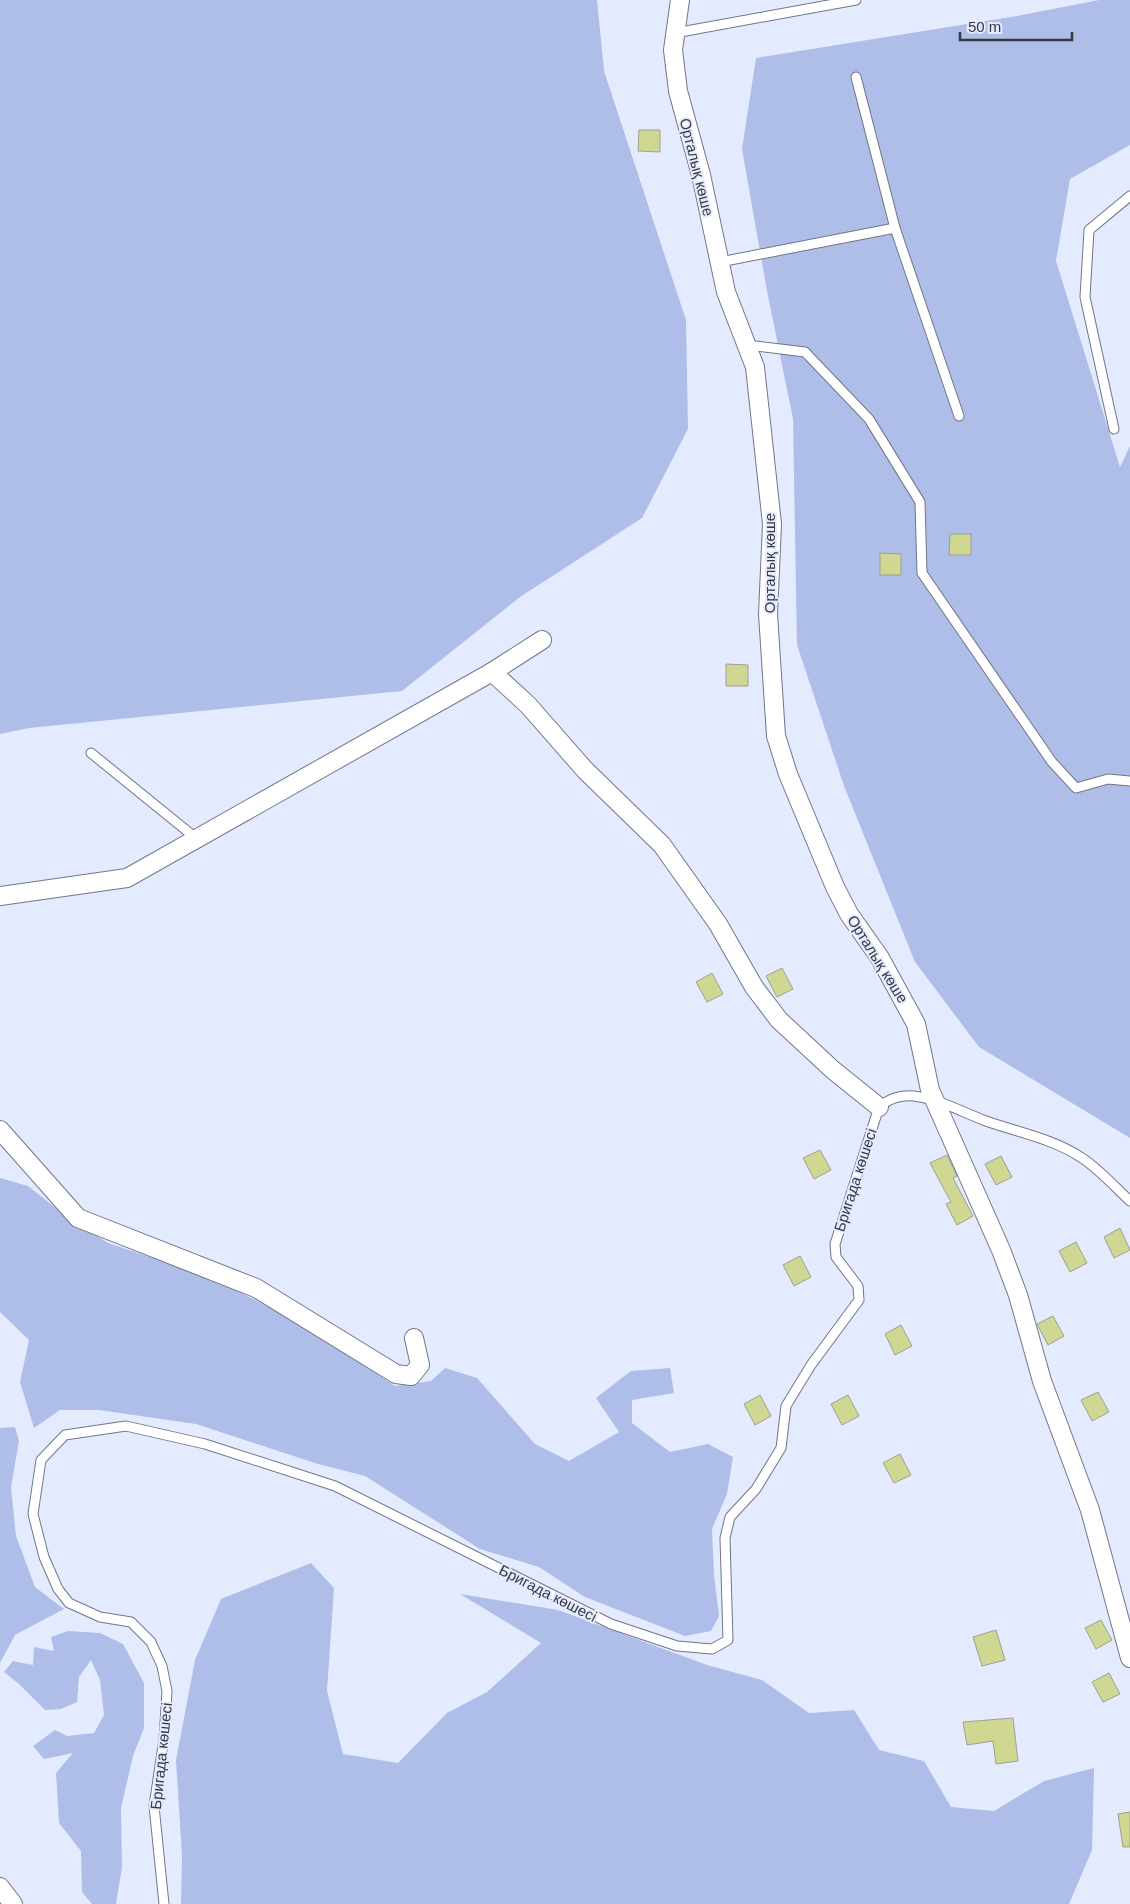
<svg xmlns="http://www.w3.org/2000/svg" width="1130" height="1904" viewBox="0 0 1130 1904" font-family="Arial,sans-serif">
	<rect width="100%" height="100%" fill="#e5ebfe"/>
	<g fill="#afbde9">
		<path d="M0,0H597L604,71L686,320L688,429L642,518L520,597L402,691L29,728L0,734Z"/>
		<path d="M1099,0H1130V145L1070,179L1056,261L1120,467L1130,446V1138L979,1047L915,962L844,786L797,645L793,419L767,291L742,149L756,58L1017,16Z"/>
		<path d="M0,1178L28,1186L62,1213L108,1243L216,1279L305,1327L395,1386L431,1381L445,1368L477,1378L535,1444L569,1461L619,1432L596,1398L631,1371L670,1368L674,1393L632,1400V1423L670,1452L708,1444L733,1457L727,1494L712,1529L714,1575L719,1616L711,1631L685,1636L585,1597L539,1567L480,1549L365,1476L318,1464L196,1424L99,1410H60L34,1428L20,1382L29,1340L0,1312Z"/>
		<path d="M15,1427L19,1441L11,1487L16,1536L35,1587L64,1609L15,1635L0,1663V1428Z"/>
		<path d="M311,1563L334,1588L327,1691L343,1754L398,1763L447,1713L487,1692L541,1643L460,1594L558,1610L707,1665L762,1680L809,1713L854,1710L879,1750L924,1761L951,1807L994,1811L1044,1781L1094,1768L1092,1850L1069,1904H181L182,1856L176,1760L195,1660L221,1599Z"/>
		<path d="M68,1631L100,1633L123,1644L144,1683V1728L133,1756L121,1808L122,1867L116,1904H92L82,1892L81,1851L59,1823L56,1773L73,1753L44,1759L33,1746L55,1730L67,1736L94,1733L104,1715L100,1680L91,1660L79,1677L77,1702L61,1709L45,1710L19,1684L4,1672L13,1661L33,1665L34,1647L54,1651L51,1637Z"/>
	</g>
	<g fill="#d0d793" stroke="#9ea08d">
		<path d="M639,130H660V152L638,151Z"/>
		<path d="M950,534H971V555H949Z"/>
		<path d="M880,553L901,554V575H880Z"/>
		<path d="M726,664L748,665V686H726Z"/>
		<path d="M782,968L793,989L777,997L766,976Z"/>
		<path d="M712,973L723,994L707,1002L696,982Z"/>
		<path d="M820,1150L831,1170L814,1179L803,1158Z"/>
		<path d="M947,1155L957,1176L953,1178L973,1216L957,1225L946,1204L951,1202L930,1163Z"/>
		<path d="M1001,1156L1012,1177L996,1185L985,1164Z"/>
		<path d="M1120,1228L1130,1250L1114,1258L1104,1237Z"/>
		<path d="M1076,1242L1087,1263L1070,1272L1059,1251Z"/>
		<path d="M800,1256L811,1277L794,1286L783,1265Z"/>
		<path d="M1053,1316L1064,1336L1048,1345L1037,1324Z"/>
		<path d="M901,1325L912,1346L895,1355L885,1334Z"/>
		<path d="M1098,1392L1109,1412L1092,1421L1081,1400Z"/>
		<path d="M760,1395L771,1416L755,1425L744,1404Z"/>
		<path d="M848,1395L859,1416L842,1425L831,1404Z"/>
		<path d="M900,1454L911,1475L894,1483L883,1463Z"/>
		<path d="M1101,1620L1112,1640L1096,1649L1085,1628Z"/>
		<path d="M996,1630L1005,1660L982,1666L973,1637Z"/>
		<path d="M1109,1673L1120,1694L1103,1702L1092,1682Z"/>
		<path d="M1013,1718L1018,1761L996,1764L993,1741L967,1745L963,1722Z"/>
		<path d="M1130,1812V1847H1123L1118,1814Z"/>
	</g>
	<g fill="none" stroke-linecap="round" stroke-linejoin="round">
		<defs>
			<g id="lane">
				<path d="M675,33L856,0"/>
				<path d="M856,77L895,228"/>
				<path d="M720,262L895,228L959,416"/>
				<path d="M747,345L805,352L869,419L920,502L922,573L1052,762L1076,788L1108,779L1130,781"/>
				<path d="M1114,429L1085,297L1089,230L1130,196"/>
				<path d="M91,753L197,839"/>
				<path d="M164,1904L154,1806L164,1739L167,1691L162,1666L151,1642L131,1622L100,1617L69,1603L58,1589L44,1557L33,1514L41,1460L65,1435L126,1426L205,1444L335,1486L611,1624L677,1646L712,1649L728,1640L725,1538L730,1517L756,1489L781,1448L786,1406L811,1365L859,1300L858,1286L836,1257L835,1244L879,1107C890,1098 900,1095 914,1096C939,1099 962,1112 986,1121C1017,1132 1054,1139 1082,1158C1099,1169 1115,1187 1130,1201"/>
			</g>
			<g id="street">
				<path d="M680,0L673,50L678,91L701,175L726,292L755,367L772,524L768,614L776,736L788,774L835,887L849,914L880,958L916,1024L930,1090L1001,1250L1018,1295L1042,1381L1090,1510L1130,1658"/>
				<path d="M542,640L492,672L528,705L585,770L662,845L718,924L754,987L779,1020L833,1070L879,1107"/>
				<path d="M0,896L127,878L492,672"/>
				<path d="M0,1130L78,1218L256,1288L396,1374L411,1376L420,1365L414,1338"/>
				<path d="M0,1887L13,1904"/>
			</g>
		</defs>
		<use href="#lane" stroke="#717687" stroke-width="11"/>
		<use href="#street" stroke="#717687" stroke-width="20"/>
		<use href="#lane" stroke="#fff" stroke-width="9"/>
		<use href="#street" stroke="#fff" stroke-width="18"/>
	</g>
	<g text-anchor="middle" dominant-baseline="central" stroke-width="4" stroke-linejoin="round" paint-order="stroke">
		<g font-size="15" fill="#363940" stroke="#e5ebfe">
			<text transform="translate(697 167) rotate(76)">Орталық көше</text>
			<text transform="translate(769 563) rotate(-90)">Орталық көше</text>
			<text transform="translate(878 959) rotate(58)">Орталық көше</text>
			<text transform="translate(855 1180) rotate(-72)">Бригада көшесі</text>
			<text transform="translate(548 1593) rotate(27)">Бригада көшесі</text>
			<text transform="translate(161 1756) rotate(-84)">Бригада көшесі</text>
		</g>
	</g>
	<path d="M960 32v8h112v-8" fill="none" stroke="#363940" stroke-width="2.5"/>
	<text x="968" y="32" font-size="15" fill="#363940" stroke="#e5ebfe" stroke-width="4" paint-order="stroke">50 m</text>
</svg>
